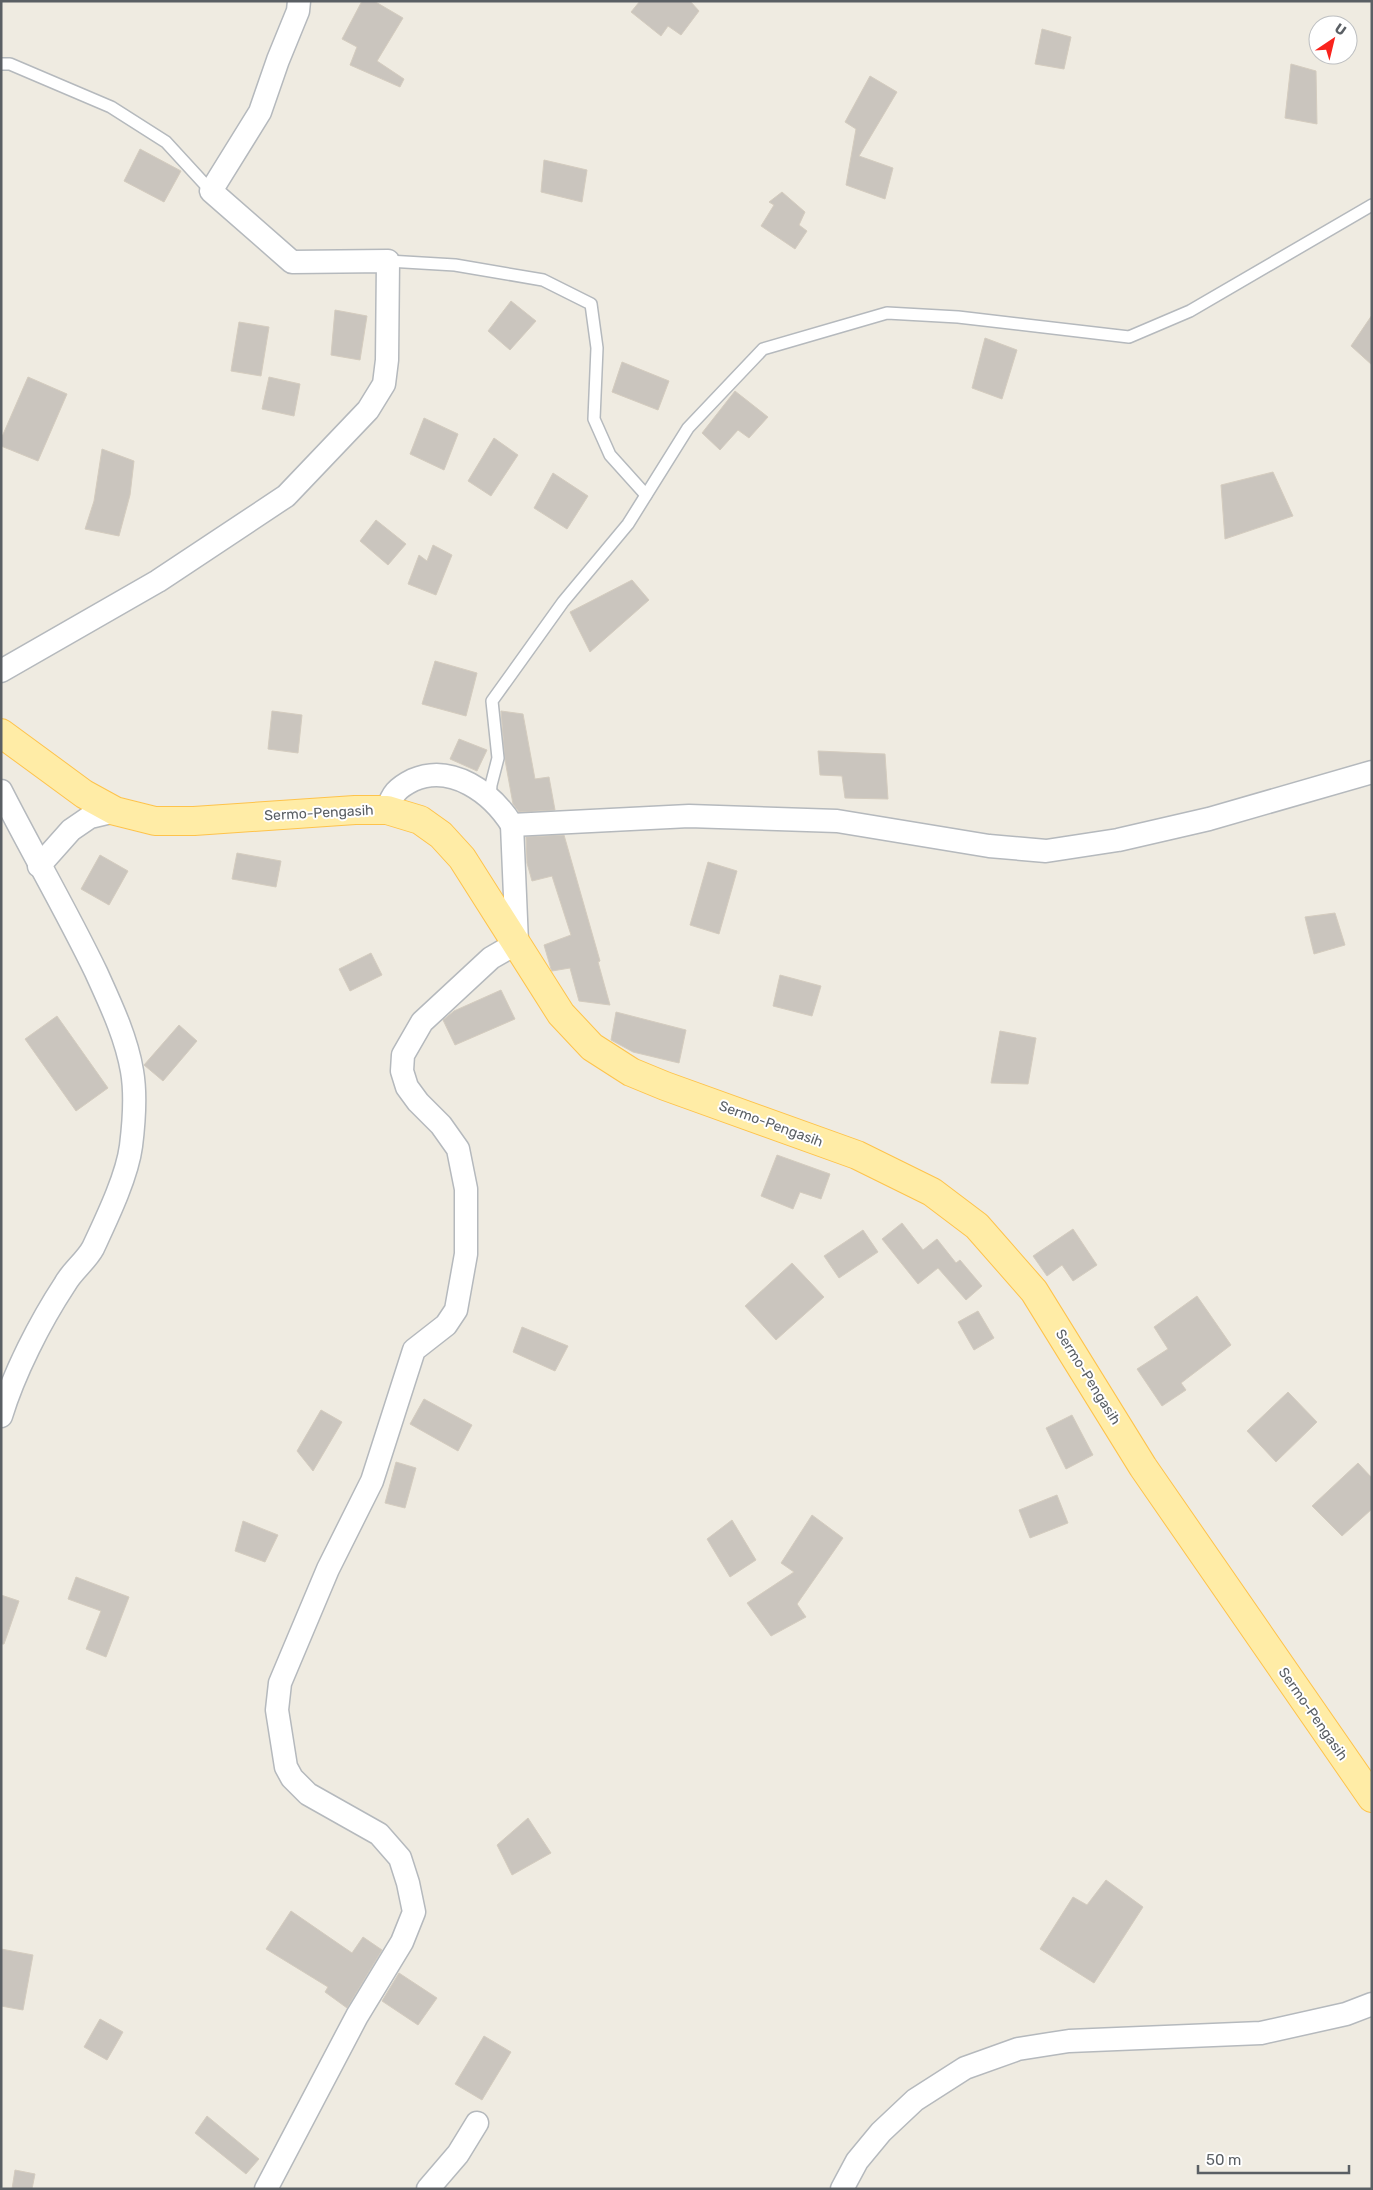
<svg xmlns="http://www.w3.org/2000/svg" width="1373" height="2190" viewBox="0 0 1373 2190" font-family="Rubik,sans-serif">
	<rect width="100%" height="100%" fill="#efebe1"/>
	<g fill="#cac5be" stroke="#d4ccbf">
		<path d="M362,1H374L403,18L377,61L404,79L400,87L350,65L357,47L342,39Z"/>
		<path d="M640,1H690L699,11L681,35L668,26L661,36L631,12Z"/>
		<path d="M1042,29L1071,37L1064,69L1035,64Z"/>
		<path d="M1291,64L1316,71L1317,124L1285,118Z"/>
		<path d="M870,76L897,92L859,156L893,168L885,199L846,185L856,129L845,122Z"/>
		<path d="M140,149L181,171L164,202L124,181Z"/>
		<path d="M544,160L587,170L582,202L541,192Z"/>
		<path d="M782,192L805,212L799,225L807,231L795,249L761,226L774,205L769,202Z"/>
		<path d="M511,301L536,321L510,350L488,331Z"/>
		<path d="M335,310L367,316L360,360L331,355Z"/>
		<path d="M1372,315V365L1351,346Z"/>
		<path d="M239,322L269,327L261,376L231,371Z"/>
		<path d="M985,338L1017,350L1002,399L972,388Z"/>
		<path d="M622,362L669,381L658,410L612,392Z"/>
		<path d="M28,377L67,394L38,461L1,446V439Z"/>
		<path d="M269,377L300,384L294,416L262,409Z"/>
		<path d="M735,391L768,417L749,438L738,430L720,450L702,433Z"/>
		<path d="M424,418L458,434L444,470L410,454Z"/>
		<path d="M494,438L518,455L491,496L468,481Z"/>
		<path d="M102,449L134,461L130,495L119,536L85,529L94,501Z"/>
		<path d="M1273,472L1293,516L1225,539L1221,485Z"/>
		<path d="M553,473L588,496L567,529L534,508Z"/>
		<path d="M376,520L406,544L388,565L360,541Z"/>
		<path d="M433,545L452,555L436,595L408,584L419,555L427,561Z"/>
		<path d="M632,580L649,600L590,652L570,612Z"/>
		<path d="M435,661L477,673L466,716L422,704Z"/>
		<path d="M272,711L302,715L298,753L268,749Z"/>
		<path d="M501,711L523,714L535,779L549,777L555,810L519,812L513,804L505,760Z"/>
		<path d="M459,739L487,750L477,771L450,759Z"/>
		<path d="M818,751L885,754L888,799L845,798L842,776L820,775Z"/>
		<path d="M564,835L600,961L598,962L610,1005L579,1001L570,968L552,971L551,969L544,945L571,935L552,876L532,881L527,863L526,837Z"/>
		<path d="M237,853L281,861L276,887L232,879Z"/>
		<path d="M100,855L128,871L109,905L81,889Z"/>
		<path d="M708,862L737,871L719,934L690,925Z"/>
		<path d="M1335,913L1345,945L1314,954L1305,917Z"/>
		<path d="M371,953L382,975L350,991L339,969Z"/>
		<path d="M780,975L821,986L812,1016L773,1006Z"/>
		<path d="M501,990L515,1019L455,1045L443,1020L454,1011Z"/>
		<path d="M616,1012L686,1030L679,1063L633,1052L611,1040Z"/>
		<path d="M57,1016L108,1088L76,1111L25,1039Z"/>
		<path d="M179,1025L197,1041L163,1081L144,1065Z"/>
		<path d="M1000,1031L1036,1038L1028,1084L991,1083Z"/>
		<path d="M777,1155L830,1174L821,1199L800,1192L793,1209L761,1196Z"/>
		<path d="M902,1223L923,1250L937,1239L956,1263L960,1260L982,1286L966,1300L938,1268L918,1284L882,1239Z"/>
		<path d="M1073,1229L1097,1265L1073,1281L1062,1265L1047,1276L1033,1256Z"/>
		<path d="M863,1230L878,1252L839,1278L824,1256Z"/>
		<path d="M792,1263L824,1297L776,1340L745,1306Z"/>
		<path d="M1197,1296L1231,1345L1181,1383L1186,1390L1162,1406L1137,1369L1168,1349L1154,1327Z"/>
		<path d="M978,1311L994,1338L974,1350L958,1322Z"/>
		<path d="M522,1327L568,1346L555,1371L513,1352Z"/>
		<path d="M1288,1392L1317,1422L1276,1462L1247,1431Z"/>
		<path d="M424,1399L472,1425L458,1451L410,1424Z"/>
		<path d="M321,1410L342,1422L313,1471L297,1451Z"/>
		<path d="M1072,1415L1093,1455L1066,1469L1046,1428Z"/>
		<path d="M396,1462L416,1468L405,1508L385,1503Z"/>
		<path d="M1358,1463L1372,1478V1509L1342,1536L1312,1506Z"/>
		<path d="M1057,1495L1068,1523L1030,1538L1019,1510Z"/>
		<path d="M812,1515L843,1538L797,1604L806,1617L771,1636L747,1603L794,1572L781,1563Z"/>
		<path d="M732,1520L756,1560L730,1577L707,1539Z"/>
		<path d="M243,1521L278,1535L265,1562L235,1551Z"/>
		<path d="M76,1577L129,1597L106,1657L86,1649L101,1611L68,1599Z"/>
		<path d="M1,1595L19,1601L4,1644H1Z"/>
		<path d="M528,1818L551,1853L512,1875L497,1845Z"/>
		<path d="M1106,1880L1143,1907L1094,1983L1040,1949L1073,1897L1087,1905Z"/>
		<path d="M291,1911L352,1953L363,1937L382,1950L347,2008L325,1992L328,1987L266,1949Z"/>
		<path d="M1,1949L33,1955L23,2010L1,2006Z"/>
		<path d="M399,1973L437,1998L418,2025L382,2001Z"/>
		<path d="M100,2019L123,2032L107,2060L84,2047Z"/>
		<path d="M484,2036L511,2052L482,2100L455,2084Z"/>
		<path d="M207,2116L259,2159L246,2174L195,2133Z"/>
		<path d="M15,2170L35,2174L32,2189H12Z"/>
	</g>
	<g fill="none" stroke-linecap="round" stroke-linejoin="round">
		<defs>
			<g id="lane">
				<path d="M1,64H10L111,107L166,142L211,191"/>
				<path d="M388,261L455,265L543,280L591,304L597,348L594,419L610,455L646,495"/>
				<path d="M490,798L491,785L498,758L492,701L563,602L628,524L688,428L763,349L887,313L958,317L1129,337L1190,311L1372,205"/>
			</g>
			<g id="street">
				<path d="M1,671L158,581L286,496L368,410L384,384L387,360L388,261L292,262L211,191L260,112L278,60L298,11L299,1"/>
				<path d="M1,791C32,852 66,910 96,972C110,1003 126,1036 132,1071C136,1094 134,1122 131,1146C127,1177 106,1220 93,1248C86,1261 72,1271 65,1284C40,1322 14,1373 1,1416"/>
				<path d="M387,810C392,794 397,788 413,780C452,763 492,793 512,825L689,816L837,821L989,846L1046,851L1118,840L1209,819L1372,772"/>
				<path d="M39,866L71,830L90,817L115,811"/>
				<path d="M266,2189L357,2016L402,1942L414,1912L408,1883L400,1858L379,1834L308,1794L292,1778L286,1767L277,1710L280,1683L328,1569L372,1481L414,1350L446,1325L456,1310L466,1254V1189L458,1149L441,1125L418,1102L407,1087L402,1071L403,1055L422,1022L491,958L517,943L512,825"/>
				<path d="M428,2189L458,2154L477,2123"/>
				<path d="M842,2189L857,2161L881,2132L915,2100L965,2068L1018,2049L1069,2041L1261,2033L1346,2014L1372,2004"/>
			</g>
			<path id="primary" d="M1,733L84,794L115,811L155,821H194L355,810H387L420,820L441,835L462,858L561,1014L592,1047L631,1072L665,1086L857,1155L932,1192L977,1226L1034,1291L1143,1467L1372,1798"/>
		</defs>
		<use href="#lane" stroke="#b5b9bd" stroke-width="14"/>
		<use href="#street" stroke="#b5b9bd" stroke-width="25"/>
		<use href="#primary" stroke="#fec34b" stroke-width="30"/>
		<use href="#lane" stroke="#fff" stroke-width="11"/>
		<use href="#street" stroke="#fff" stroke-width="22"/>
		<use href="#primary" stroke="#ffeca6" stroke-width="28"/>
	</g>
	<g text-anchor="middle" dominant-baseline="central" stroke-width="4" stroke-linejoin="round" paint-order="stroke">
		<g font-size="14" fill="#5a5f64" stroke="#fff">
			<text transform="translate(319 813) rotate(-3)">Sermo-Pengasih</text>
			<text transform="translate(771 1124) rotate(20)">Sermo-Pengasih</text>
			<text transform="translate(1088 1377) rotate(58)">Sermo-Pengasih</text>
			<text transform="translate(1313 1714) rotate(55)">Sermo-Pengasih</text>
		</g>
	</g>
	<rect width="1373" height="2190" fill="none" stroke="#5a5f64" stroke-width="5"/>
	<g transform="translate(1333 40) rotate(35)"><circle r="24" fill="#ffffff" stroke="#bdbfc1"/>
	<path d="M0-4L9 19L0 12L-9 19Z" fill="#f9231d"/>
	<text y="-8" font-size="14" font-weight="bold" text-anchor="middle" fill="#5a5f64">U</text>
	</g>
	<path d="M1198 2165v8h151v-8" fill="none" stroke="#5a5f64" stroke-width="2.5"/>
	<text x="1206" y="2165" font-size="15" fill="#5a5f64" stroke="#ffffff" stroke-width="4" paint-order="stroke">50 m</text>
</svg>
